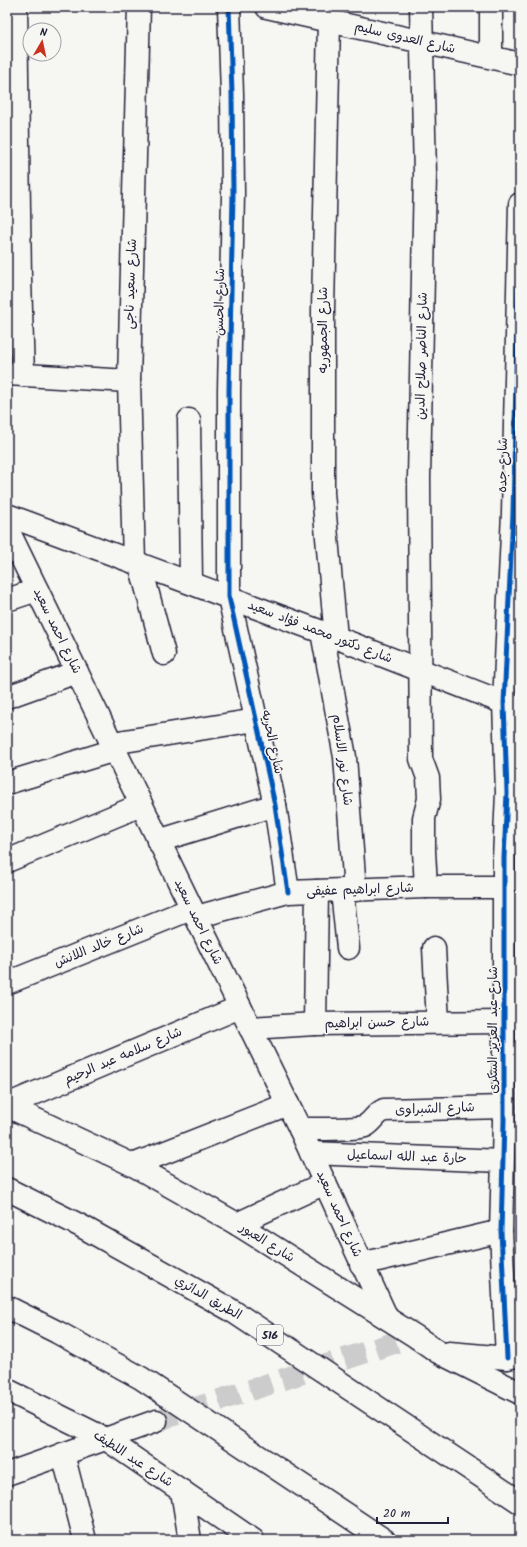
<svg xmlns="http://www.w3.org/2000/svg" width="527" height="1547" viewBox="0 0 527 1547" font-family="Kalam,'Playpen Sans Arabic',sans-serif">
	<rect width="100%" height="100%" fill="#f6f6f2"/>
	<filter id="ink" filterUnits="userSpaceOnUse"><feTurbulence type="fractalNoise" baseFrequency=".025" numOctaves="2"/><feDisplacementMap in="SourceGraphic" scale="8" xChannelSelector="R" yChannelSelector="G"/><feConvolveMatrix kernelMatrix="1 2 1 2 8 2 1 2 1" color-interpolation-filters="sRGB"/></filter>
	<g filter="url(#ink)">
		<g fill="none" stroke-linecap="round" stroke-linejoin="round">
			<path stroke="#cccccd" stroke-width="22" stroke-dasharray="22 11" stroke-linecap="butt" d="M156,1421L415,1336"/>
			<defs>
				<g id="minor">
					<path d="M16,7L20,278L23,375"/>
					<path d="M229,7L232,94L233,194L229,391V597L275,805L288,892"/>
					<path d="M267,7L520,64"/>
					<path d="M421,7L425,174L419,478L421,759L428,778L429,799L424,818V851L426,887"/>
					<path d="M491,7V57"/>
					<path d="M329,21L323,310V493L336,638"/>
					<path d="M7,374L129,381"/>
					<path d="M189,420L191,583"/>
					<path d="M7,515L322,632L520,709"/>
					<path d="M7,528L196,917L300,1129L387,1318"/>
					<path d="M134,562L129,381L139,7"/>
					<path d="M140,564L164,654"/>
					<path d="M7,600L37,590"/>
					<path d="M322,632L345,757L355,890"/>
					<path d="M7,697L77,672"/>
					<path d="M112,743L256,720"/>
					<path d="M7,783L115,750"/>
					<path d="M158,841L275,805"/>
					<path d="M7,861L141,805"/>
					<path d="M342,891L348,948"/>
					<path d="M196,917L288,892L426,887H504"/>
					<path d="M434,948L438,1022"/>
					<path d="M7,983L191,909"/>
					<path d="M315,1024L317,891"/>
					<path d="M250,1028L315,1024L504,1022"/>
					<path d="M7,1105L240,1007"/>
					<path d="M7,1106L133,1165L237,1224L415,1336L438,1352L520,1393"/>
					<path d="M300,1129C313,1129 356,1130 365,1126C373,1122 375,1114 384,1110L504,1107"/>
					<path d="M311,1153L502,1161"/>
					<path d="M133,1165L288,1104"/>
					<path d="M237,1224L325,1183"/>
					<path d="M361,1264L501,1231"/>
					<path d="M449,1353L507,1358L520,1355"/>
					<path d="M507,1358L501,1231L504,1121V858L507,793L504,703L513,513L520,204"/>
					<path d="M7,1390L106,1439L253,1540"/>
					<path d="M63,1454L85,1540"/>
					<path d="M7,1474L156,1421"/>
					<path d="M182,1491L190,1540"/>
				</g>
				<g id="highway">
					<path d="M7,1189L81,1226L231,1310L520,1502"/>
					<path d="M7,1307L57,1332L141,1378L384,1540"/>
				</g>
			</defs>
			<use href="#minor" stroke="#22223b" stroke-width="25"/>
			<use href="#highway" stroke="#22223b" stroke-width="25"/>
			<use href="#minor" stroke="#f6f6f2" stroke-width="22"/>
			<use href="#highway" stroke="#f6f6f2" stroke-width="22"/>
			<defs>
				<g id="cycleway">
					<path d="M229,7L232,94L233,194L229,391V597L275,805L288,892"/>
					<path d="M507,1358L501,1231L504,1121V858L507,793L504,703L513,513L520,204"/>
				</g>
			</defs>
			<use href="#cycleway" stroke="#f6f6f2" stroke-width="8"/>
			<use href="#cycleway" stroke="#0057b8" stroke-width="5"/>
		</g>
	</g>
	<g text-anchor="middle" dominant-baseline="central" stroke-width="3" stroke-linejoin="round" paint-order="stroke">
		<rect fill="#f6f6f2" stroke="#626272" stroke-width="1" x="257" y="1325" width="26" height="20" rx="3"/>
		<g font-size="12" font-weight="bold" fill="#22223b">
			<text x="270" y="1335">516</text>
		</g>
		<g font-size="13" fill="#22223b" stroke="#f6f6f2">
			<text transform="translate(405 38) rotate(13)">شارع العدوى سليم</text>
			<text transform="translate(131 284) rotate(-88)">شارع سعيد ناجى</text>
			<text transform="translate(220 302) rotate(-89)">شارع الحسن</text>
			<text transform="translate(323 330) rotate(-90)">شارع الجمهوريه</text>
			<text transform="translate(422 356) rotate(-89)">شارع الناصر صلاح الدين</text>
			<text transform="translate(503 465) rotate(-89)">شارع جده</text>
			<text transform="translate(57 631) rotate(64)">شارع احمد سعيد</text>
			<text transform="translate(320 632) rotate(21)">شارع دكتور محمد فؤاد سعيد</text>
			<text transform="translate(272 742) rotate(78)">شارع الحريه</text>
			<text transform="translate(342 760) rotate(83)">شارع نور الاسلام</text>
			<text transform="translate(360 890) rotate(-2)">شارع ابراهيم عفيفى</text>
			<text transform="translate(198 922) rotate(64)">شارع احمد سعيد</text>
			<text transform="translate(99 946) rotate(-22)">شارع خالد اللانش</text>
			<text transform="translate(377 1023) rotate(-1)">شارع حسن ابراهيم</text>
			<text transform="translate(493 1030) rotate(-90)">شارع عبد العزيز السكرى</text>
			<text transform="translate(123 1056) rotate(-23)">شارع سلامه عبد الرحيم</text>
			<text transform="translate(435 1109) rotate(-2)">شارع الشبراوى</text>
			<text transform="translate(407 1157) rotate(2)">حارة عبد الله اسماعيل</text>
			<text transform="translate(339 1214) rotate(66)">شارع احمد سعيد</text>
			<text transform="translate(267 1243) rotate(32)">شارع العبور</text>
			<text transform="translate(208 1298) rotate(30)">الطريق الدائري</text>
			<text transform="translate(133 1459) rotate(33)">شارع عبد اللطيف</text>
		</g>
	</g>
	<rect width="527" height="1547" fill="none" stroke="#f6f6f2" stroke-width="24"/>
	<rect x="12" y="12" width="503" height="1523" fill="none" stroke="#22223b" stroke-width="1.5" filter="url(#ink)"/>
	<g transform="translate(42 42) rotate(9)"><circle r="19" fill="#f6f6f2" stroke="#a1a1a9"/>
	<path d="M0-3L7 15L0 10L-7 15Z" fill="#c8321e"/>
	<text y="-6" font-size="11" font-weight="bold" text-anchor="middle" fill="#22223b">N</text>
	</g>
	<path d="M377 1517v6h71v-6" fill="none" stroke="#22223b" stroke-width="2"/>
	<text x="383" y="1517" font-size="12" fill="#22223b" stroke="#f6f6f2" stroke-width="3" paint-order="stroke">20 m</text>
</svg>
